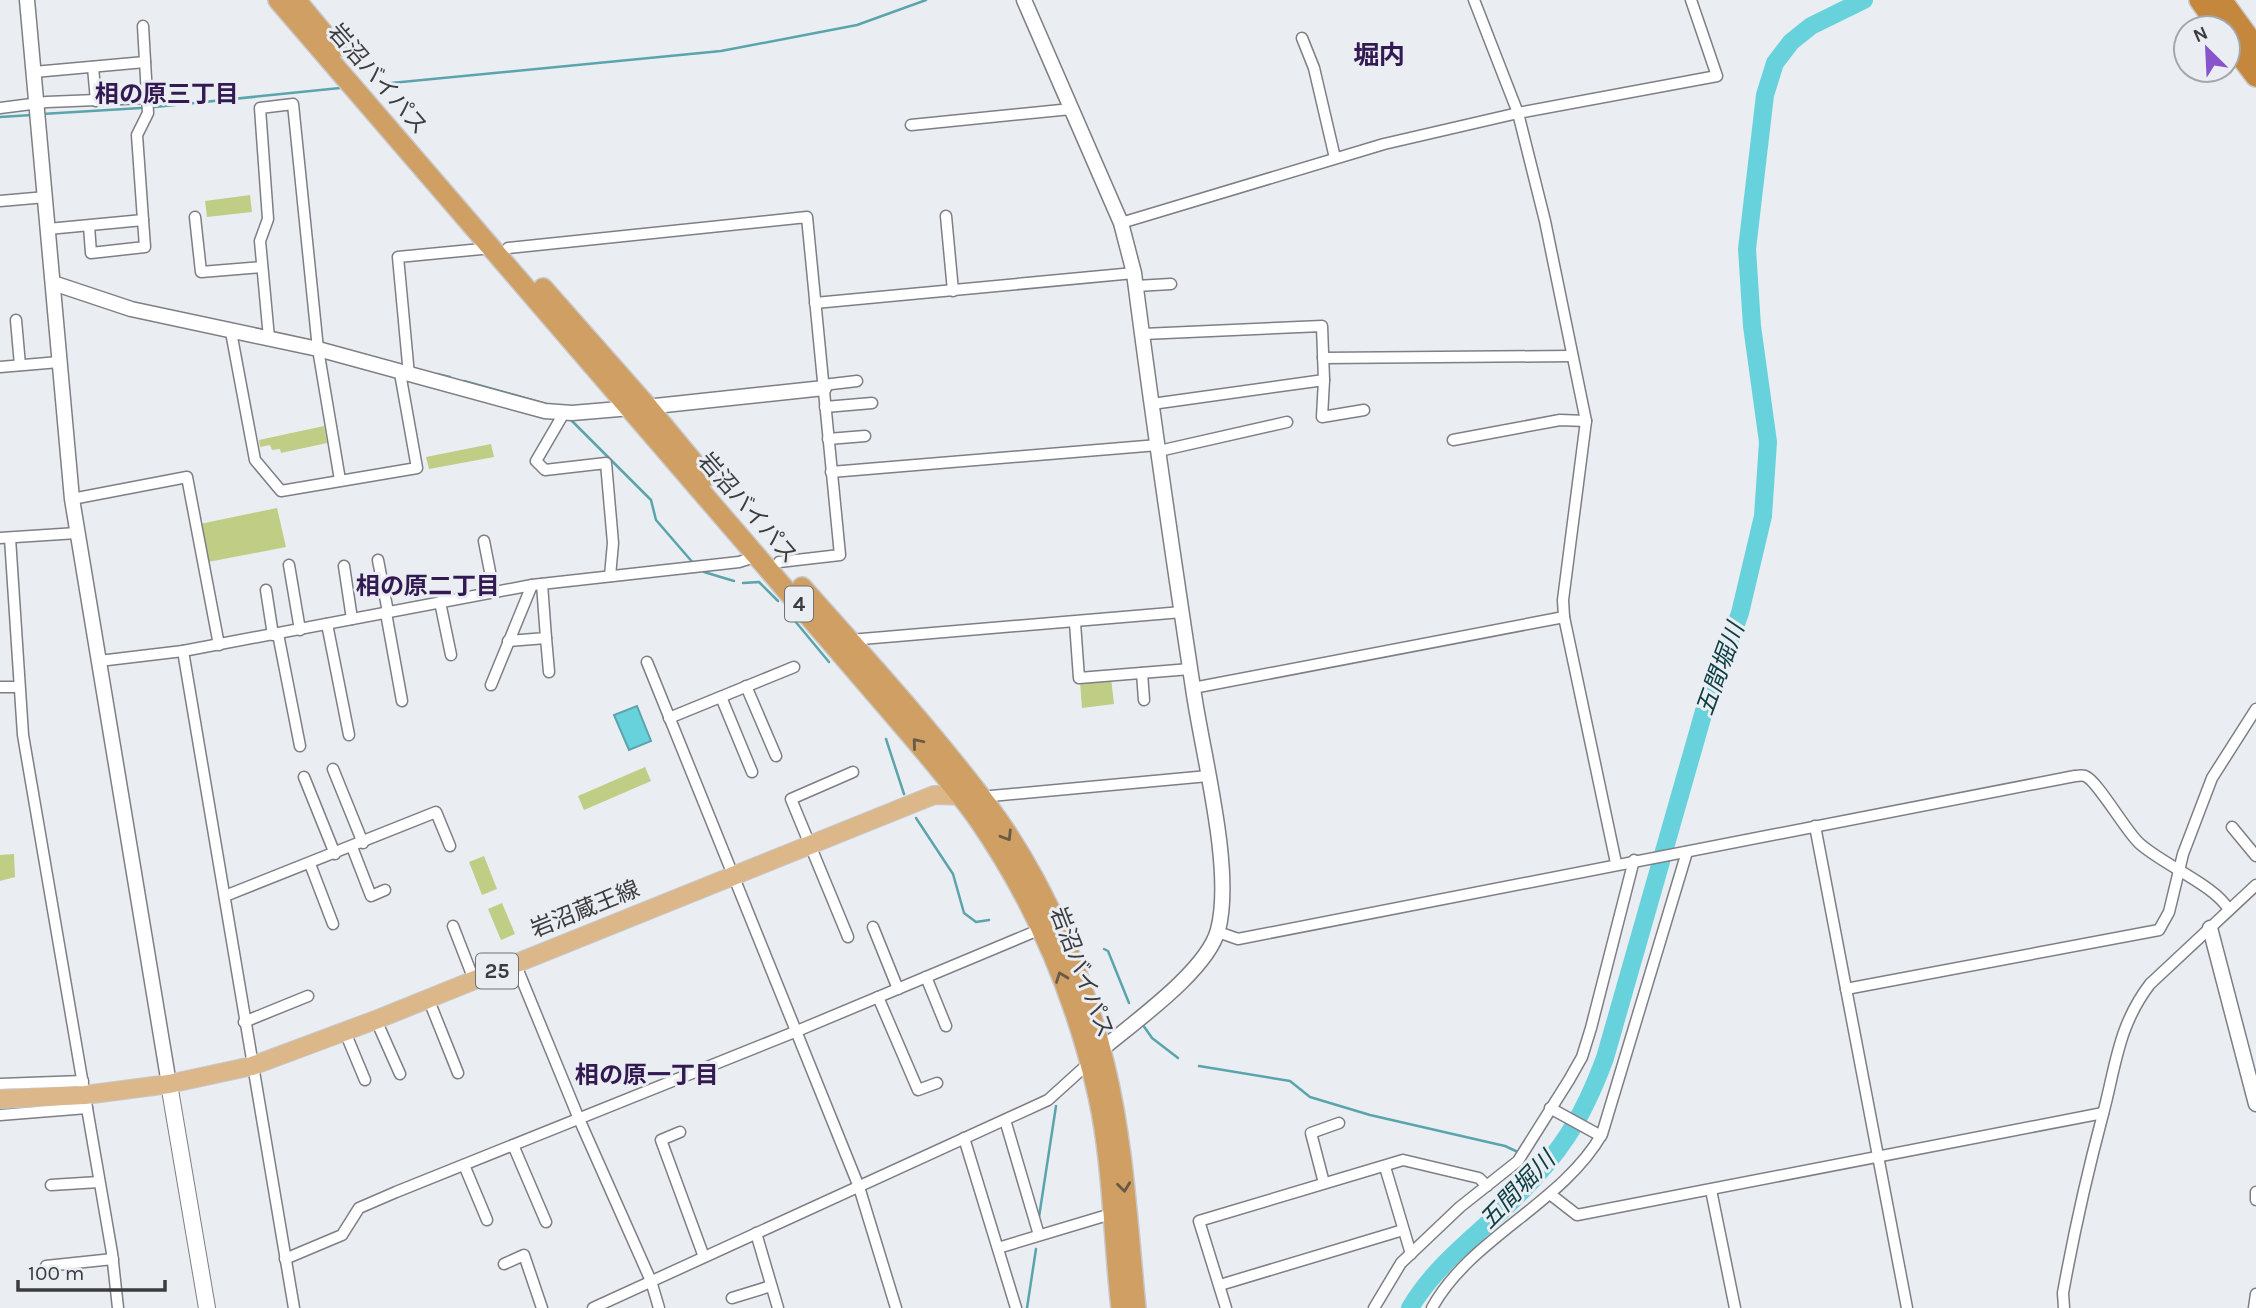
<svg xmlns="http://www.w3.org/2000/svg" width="2256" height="1308" viewBox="0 0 2256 1308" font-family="Karla,'Noto Sans JP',sans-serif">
	<rect width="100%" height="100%" fill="#eaedf2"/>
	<g fill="#c0cd85">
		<path d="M250,195L252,212L207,217L205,201Z"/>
		<path d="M324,426L327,443L281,453L280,449L272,450L270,445L260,447L259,440Z"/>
		<path d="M491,444L494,457L429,469L426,457Z"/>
		<path d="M277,508L286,547L208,562L200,524Z"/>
		<path d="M1111,678L1114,704L1082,708L1080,681Z"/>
		<path d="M645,767L651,781L584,810L578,796Z"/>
		<path d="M14,854L15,877L0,881V855Z"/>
		<path d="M484,856L497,889L482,895L469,862Z"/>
		<path d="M502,903L515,934L501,940L488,909Z"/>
	</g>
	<path fill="#68d2dc" stroke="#5aa5ad" stroke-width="2" d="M637,706L651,741L629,750L614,715Z"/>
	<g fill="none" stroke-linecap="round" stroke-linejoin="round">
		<g stroke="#5aa5ad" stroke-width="2.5">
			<path d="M381,84L721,51L857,25L926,0"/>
			<path d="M155,107L340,88"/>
			<path d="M42,114L141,108"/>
			<path d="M0,117L32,115"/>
			<path d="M437,374L450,377"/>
			<path d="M464,381L546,404"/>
			<path d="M571,420L651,500L656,520L694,564"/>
			<path d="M704,572L734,581"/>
			<path d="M743,583L759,582L778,601"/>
			<path d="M790,615L829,662"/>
			<path d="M886,739L904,794"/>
			<path d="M916,818L953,874L964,913L976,922L989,920"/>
			<path d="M1104,949L1108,951L1129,1003"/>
			<path d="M1143,1025L1152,1038L1178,1058"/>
			<path d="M1199,1066L1290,1081L1310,1097L1370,1115L1505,1146L1520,1153"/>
			<path d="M1529,1162L1539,1172"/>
			<path d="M1039,1217L1056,1106"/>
			<path d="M1027,1308L1036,1249"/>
		</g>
		<path stroke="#68d2dc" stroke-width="18" d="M1410,1308C1436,1264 1476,1236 1513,1200C1560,1154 1582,1120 1605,1058L1704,711L1740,613L1763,516L1768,442L1752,326L1747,249L1765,95L1775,63L1791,42L1811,26L1864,0"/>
		<defs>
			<g id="minor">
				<path d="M1474,0L1518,113L1545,221L1586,421L1563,600L1564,617L1616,863"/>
				<path d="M1302,38L1314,68L1335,158"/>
				<path d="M93,67L96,101"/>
				<path d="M34,72L145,62"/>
				<path d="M0,108L47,102L147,98"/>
				<path d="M911,125L1071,109"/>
				<path d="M0,201L46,197"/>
				<path d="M946,216L953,291"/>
				<path d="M195,217L201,272L262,267"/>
				<path d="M1121,223L1384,144L1518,113L1717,76L1691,0"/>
				<path d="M89,226L91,253L145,247L143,220"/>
				<path d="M48,229L143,220L137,135L148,113L143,26"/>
				<path d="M508,248L807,217L840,555L779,562"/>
				<path d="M1136,286L1171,284"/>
				<path d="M815,303L1134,273"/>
				<path d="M16,320L20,365"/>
				<path d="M231,332L255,460L281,491L417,468L400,373"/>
				<path d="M1143,334L1322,326L1324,380L1152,404"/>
				<path d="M269,338L260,241L268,219L260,108L293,104L318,349L340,480"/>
				<path d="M1323,358L1571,356"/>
				<path d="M0,367L59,362"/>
				<path d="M409,375L398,257L492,248"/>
				<path d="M1324,380L1322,417L1364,410"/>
				<path d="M823,385L857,381"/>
				<path d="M825,407L872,403"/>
				<path d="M564,413L536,461L545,470L606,463L613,543L610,576"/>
				<path d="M828,439L865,436"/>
				<path d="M1453,440L1560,420L1586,421"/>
				<path d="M1159,451L1287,422"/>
				<path d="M831,472L1158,445"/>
				<path d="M72,499L187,477L219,645"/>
				<path d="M0,538L77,533"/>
				<path d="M484,541L494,592"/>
				<path d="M378,560L388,612"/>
				<path d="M289,565L300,630"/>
				<path d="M344,566L352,619"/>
				<path d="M266,590L273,635"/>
				<path d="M440,602L451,655"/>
				<path d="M386,613L402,701"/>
				<path d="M1075,623L1079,678L1190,669"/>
				<path d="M327,624L349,735"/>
				<path d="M278,634L300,746"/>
				<path d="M546,638L549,672"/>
				<path d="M850,640L1182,612"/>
				<path d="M508,641L546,638L542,584"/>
				<path d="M183,651L294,1308"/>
				<path d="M99,661L183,651L532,585L739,562L758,556"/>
				<path d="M647,662L859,1187L896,1308"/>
				<path d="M1142,673L1144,700"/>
				<path d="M491,685L532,585"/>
				<path d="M746,686L776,756"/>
				<path d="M0,687H19"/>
				<path d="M1193,688L1564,617"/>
				<path d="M721,697L752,772"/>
				<path d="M669,718L794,667"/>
				<path d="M333,769L363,843"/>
				<path d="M304,777L335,854"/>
				<path d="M980,797L1208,776"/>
				<path d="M1815,826L1907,1308"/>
				<path d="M2232,827L2256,856"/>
				<path d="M352,847L371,896L385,890"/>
				<path d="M310,864L333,924"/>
				<path d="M225,896L436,812L450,846"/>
				<path d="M453,926L474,980"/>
				<path d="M873,927L898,989"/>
				<path d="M1218,932L1238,939L2075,776C2078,776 2082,775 2085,776C2097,780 2125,830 2139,843C2163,865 2215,885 2229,910"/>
				<path d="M848,937L791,799L853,772"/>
				<path d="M515,963L579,1119L651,1281L659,1308"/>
				<path d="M926,977L946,1026"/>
				<path d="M1846,989L2159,930L2169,912L2183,854L2212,778L2256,709"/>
				<path d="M878,997L918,1090L937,1083"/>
				<path d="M428,998L458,1073"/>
				<path d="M376,1020L400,1074"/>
				<path d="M244,1022L308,996"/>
				<path d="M345,1032L365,1080"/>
				<path d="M0,1084L83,1081"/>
				<path d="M87,1108L112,1253L118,1308"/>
				<path d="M1550,1108L1601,1136"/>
				<path d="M0,1115L87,1108L23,735L10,538"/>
				<path d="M1005,1120L1039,1235"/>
				<path d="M680,1132L661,1140L704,1257"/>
				<path d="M964,1138L1016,1308"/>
				<path d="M513,1145L546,1222"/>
				<path d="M464,1165L487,1220"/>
				<path d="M1385,1167L1411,1254"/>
				<path d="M1324,1183L1311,1133L1339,1123"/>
				<path d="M51,1185L99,1182"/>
				<path d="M1711,1190L1735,1308"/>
				<path d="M2256,1192V1200"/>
				<path d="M1550,1194L1577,1215L2103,1113"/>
				<path d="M756,1233L778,1308"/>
				<path d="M998,1248L1111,1214"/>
				<path d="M285,1259L342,1235L359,1208L396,1192L797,1031L1041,929"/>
				<path d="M504,1264L524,1255L542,1308"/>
				<path d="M46,1266L113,1259"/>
				<path d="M1220,1285L1403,1230"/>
				<path d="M732,1298L771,1286"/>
				<path d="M593,1308L1048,1100L1090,1062"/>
				<path d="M1226,1308L1199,1221L1403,1160L1479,1178L1487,1186"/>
				<path d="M1374,1308L1401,1263L1460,1207L1518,1161L1569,1080L1582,1057L1591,1028L1634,860"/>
				<path d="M1432,1308C1470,1238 1562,1204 1602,1134L1687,852"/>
				<path d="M2064,1308L2063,1293C2074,1232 2087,1174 2103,1114C2116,1065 2118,1026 2150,984L2256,885"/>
				<path d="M2254,1308L2256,1294"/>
			</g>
			<g id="tertiary">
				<path d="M27,0L72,499L169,1084"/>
				<path d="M1024,0L1121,223L1134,273C1152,412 1172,550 1193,688C1202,753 1234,869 1218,930C1207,971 1134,1022 1101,1050"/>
				<path d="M53,283L131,309L318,349L545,411L572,413L655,406L824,388"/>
				<path d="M2210,928L2256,1104"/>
			</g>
			<path id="secondary" d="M169,1084L207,1308"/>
			<path id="primary" d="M0,1099L85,1095L169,1084L252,1066L378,1019L934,795L971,796"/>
			<g id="trunk">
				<path d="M278,0L897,719C925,752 953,784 978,819C1035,902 1076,997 1098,1096C1113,1165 1113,1238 1121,1308"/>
				<path d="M296,0L336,48"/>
				<path d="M543,288L648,407L706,477"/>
				<path d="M802,587C866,659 933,732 991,810C1045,884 1084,977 1105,1066C1124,1144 1128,1228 1136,1308"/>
			</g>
			<g id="motorway">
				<path d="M2200,0L2220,28"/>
				<path d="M2221,0L2256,48"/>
				<path d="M2228,39L2256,76"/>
			</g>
		</defs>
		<use href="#minor" stroke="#7d7f84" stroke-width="13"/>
		<use href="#tertiary" stroke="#7d7f84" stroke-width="17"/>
		<use href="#secondary" stroke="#7d7f84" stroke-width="18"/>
		<use href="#primary" stroke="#c8c8c9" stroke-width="20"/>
		<use href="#trunk" stroke="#c8c8c9" stroke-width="22"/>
		<use href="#motorway" stroke="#c8c8c9" stroke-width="24"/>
		<use href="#minor" stroke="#fff" stroke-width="10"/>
		<use href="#tertiary" stroke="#fff" stroke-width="14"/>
		<use href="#secondary" stroke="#fff" stroke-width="16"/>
		<use href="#primary" stroke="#dcb78a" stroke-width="18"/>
		<use href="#trunk" stroke="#d09f63" stroke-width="19"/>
		<use href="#motorway" stroke="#c4873c" stroke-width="21"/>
	</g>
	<defs><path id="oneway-chevron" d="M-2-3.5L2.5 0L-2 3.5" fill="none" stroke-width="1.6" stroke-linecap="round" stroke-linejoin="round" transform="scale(1.75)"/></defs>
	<g stroke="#685a49">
		<use href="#oneway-chevron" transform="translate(917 743) rotate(-130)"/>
		<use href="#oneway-chevron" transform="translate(1007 836) rotate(58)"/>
		<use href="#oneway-chevron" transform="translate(1061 977) rotate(-111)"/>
		<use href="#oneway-chevron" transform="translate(1124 1187) rotate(83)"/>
	</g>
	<g text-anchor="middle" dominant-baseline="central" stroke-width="6" stroke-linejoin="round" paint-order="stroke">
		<g fill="#eaedf2" stroke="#707174" stroke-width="2">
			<rect x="785" y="586.5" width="28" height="35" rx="5"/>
			<rect x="476" y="953.5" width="42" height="35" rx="5"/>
		</g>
		<g font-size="21" font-weight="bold" fill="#3b3c3e">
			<text x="799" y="604">4</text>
			<text x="497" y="971">25</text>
		</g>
		<g font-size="23" fill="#3b3c3e" stroke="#eaedf2">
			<text transform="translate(378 79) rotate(49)">岩沼バイパス</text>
			<text transform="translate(748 508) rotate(49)">岩沼バイパス</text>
			<text transform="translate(585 909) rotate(-22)">岩沼蔵王線</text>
			<text transform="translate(1082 972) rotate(69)">岩沼バイパス</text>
		</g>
		<g font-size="24" font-weight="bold" fill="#331a53" stroke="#eaedf2">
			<text x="167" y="94">相の原三丁目</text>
			<text x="428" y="586">相の原二丁目</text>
			<text x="647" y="1075">相の原一丁目</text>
		</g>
		<g font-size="24" font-style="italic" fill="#0a3e42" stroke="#eaedf2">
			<text transform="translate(1720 669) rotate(-70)">五間堀川</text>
			<text transform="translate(1517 1190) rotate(-46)">五間堀川</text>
		</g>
		<g font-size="26" font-weight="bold" fill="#331a53" stroke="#eaedf2">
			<text x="1379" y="55">堀内</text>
		</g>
	</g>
	<g transform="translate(2207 49) rotate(336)"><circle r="33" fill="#eaedf2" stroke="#a4a6aa" stroke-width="2"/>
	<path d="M0-5L12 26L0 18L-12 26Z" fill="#8854cc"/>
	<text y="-10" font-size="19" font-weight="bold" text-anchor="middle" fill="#3b3c3e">N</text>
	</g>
	<path d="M18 1280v10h147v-10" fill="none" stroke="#3b3c3e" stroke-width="3.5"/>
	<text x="28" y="1280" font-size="21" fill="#3b3c3e" stroke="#eaedf2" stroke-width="5" paint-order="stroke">100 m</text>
</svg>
